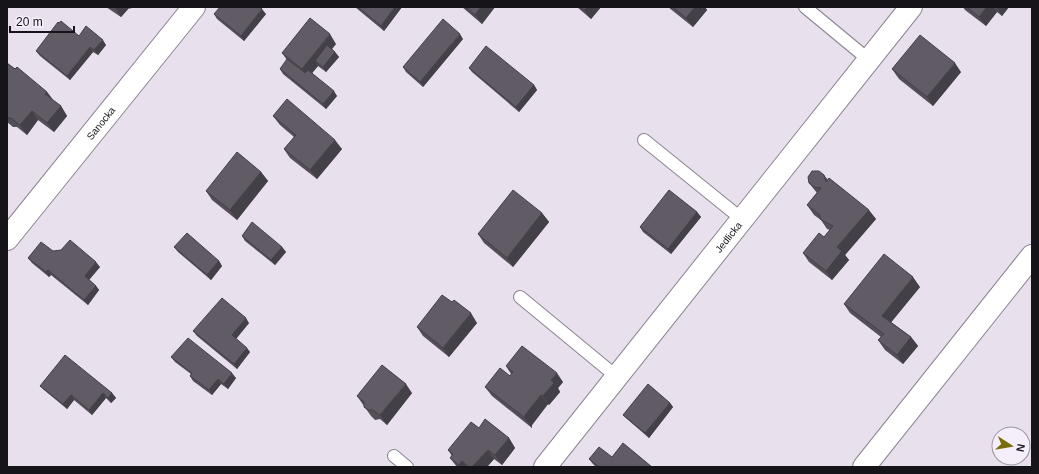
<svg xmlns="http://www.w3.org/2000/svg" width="1039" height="474" viewBox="0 0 1039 474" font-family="Arial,sans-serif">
	<rect width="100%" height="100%" fill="#e8e0ed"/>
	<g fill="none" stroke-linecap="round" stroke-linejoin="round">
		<defs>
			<g id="service">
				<path d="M805,7L869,60"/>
				<path d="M644,140L743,220"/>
				<path d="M520,297L617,377"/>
				<path d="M394,456L407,467"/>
			</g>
			<g id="minor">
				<path id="s1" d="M7,239L194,7"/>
				<path id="s2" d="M545,467L911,7"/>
				<path d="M864,467L1032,256"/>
			</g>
		</defs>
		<use href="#service" stroke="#8b8490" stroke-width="14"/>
		<use href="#minor" stroke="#8b8490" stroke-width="24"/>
		<use href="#service" stroke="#fff" stroke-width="12"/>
		<use href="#minor" stroke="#fff" stroke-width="22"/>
	</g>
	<g fill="#534e58">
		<path d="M106,7H132L130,9L129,8L121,17Z"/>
		<path d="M355,7H402L384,31Z"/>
		<path d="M462,7H495L482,24Z"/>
		<path d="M577,7H601L591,19Z"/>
		<path d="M668,7H705L707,10L693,27Z"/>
		<path d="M963,7H1009L1002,16L997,12L986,26L965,10Z"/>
		<path d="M214,14H266L244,41L217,19Z"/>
		<path d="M79,36L106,45L98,55L93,52L70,80L40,56L36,51Z"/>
		<path d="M463,39L423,87L406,72L403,67Z"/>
		<path d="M336,44L332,49L339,57L326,72L318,66L312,73L337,96L326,109L283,74L280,69L287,60L282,53Z"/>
		<path d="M7,63L15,69L47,92L53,100L61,106L67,116L54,132L38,120L27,135L17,127H13L7,122Z"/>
		<path d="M469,68L534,85L537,90L519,112L472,72Z"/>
		<path d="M892,69L961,72L933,106L899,79Z"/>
		<path d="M273,116L342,149L317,179L290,158L284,149L294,137L280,125Z"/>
		<path d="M261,172L268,181L237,220L212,200L206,191Z"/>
		<path d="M824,175L828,180L876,219L845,255L849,260L832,280L809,262L803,253L824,237L830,230L827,229L821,220L814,215L807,205L817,193L809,183Z"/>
		<path d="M697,212L701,217L671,254L643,232L640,227Z"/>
		<path d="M542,213L549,222L513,267L484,243L478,234Z"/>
		<path d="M242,236L282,247L286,252L275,265L245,241Z"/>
		<path d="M174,247L219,261L222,266L211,280L178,252Z"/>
		<path d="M53,251L100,267L89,280L96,286L99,290L88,305L51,275L49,277L32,263L28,258Z"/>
		<path d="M920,287L891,322L911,337L918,346L903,364L885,350L878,340L881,337L850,313L844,304Z"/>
		<path d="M249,323L236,339L250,352L237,369L197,336L193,331Z"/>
		<path d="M477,323L449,357L423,336L417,327Z"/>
		<path d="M171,357L236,378L228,389L221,384L212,395L193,381L190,376L191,374L175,362Z"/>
		<path d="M506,366L563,382L558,388L560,392L549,405L548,404L532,425V428L492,396L485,387L510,376L511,374Z"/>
		<path d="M40,386L112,393L116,398L111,403L106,398L92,415L74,400L67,409L44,390Z"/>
		<path d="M412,393L387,425L380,419L375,420L371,416L357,396Z"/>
		<path d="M670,403L673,407L649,438L627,419L623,415Z"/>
		<path d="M479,428L509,438L515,448L502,465L494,459L487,467H457L450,458L452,456L448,450Z"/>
		<path d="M612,457L652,467H596L593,464L589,459Z"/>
	</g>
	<g fill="#444047">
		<path d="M116,7H128L129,8L121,17L115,8Z"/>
		<path d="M395,7H402L384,31L381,26Z"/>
		<path d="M481,7H495L482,24L475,15Z"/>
		<path d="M587,7H601L591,19L584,10Z"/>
		<path d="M695,7H705L707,10L693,27L686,18Z"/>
		<path d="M987,7H994L997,12L986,26L979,17Z"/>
		<path d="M996,7H1009L1002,16Z"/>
		<path d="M262,9L266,14L244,41L241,36Z"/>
		<path d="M330,34L336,44L319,64L315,61L318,66L308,78L302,69Z"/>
		<path d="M460,34L463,39L423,87L420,82Z"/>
		<path d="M103,40L106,45L98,55L94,50Z"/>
		<path d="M90,47L93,52L70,80L67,76Z"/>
		<path d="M335,52L339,57L326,72L323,67Z"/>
		<path d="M955,63L961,72L933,106L927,97Z"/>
		<path d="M534,85L537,90L519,112L516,107Z"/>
		<path d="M334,91L337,96L326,109L323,104Z"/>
		<path d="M47,92L54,101L45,94Z"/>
		<path d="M61,106L67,116L54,132L47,123Z"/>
		<path d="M32,111L38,120L27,135L20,125Z"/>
		<path d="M335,140L342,149L317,179L310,170Z"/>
		<path d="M261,172L268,181L237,220L230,210Z"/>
		<path d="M869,210L876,219L845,255L849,260L832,280L826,271L837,247Z"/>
		<path d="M697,212L701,217L671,254L668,249Z"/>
		<path d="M542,213L549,222L513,267L507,258Z"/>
		<path d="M282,247L286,252L275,265L271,260Z"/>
		<path d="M219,261L222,266L211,280L207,275Z"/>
		<path d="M96,262L100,267L88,281L85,276Z"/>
		<path d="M48,270L51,275L49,277L46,272Z"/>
		<path d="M913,277L920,287L889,325L882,316Z"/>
		<path d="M96,286L99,290L88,305L84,300Z"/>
		<path d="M471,313L477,323L449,357L443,348Z"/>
		<path d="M246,318L249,323L235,340L232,335Z"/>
		<path d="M911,337L918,346L903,364L897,355Z"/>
		<path d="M247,348L250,352L237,369L234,364Z"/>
		<path d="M232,373L236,378L228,389L224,384Z"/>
		<path d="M557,373L563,382L558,388L560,392L549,405L543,396L551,380Z"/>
		<path d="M218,379L221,384L212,395L209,390Z"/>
		<path d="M406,384L412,393L387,425L380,415Z"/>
		<path d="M103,393L106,398L92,415L89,410Z"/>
		<path d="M112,393L116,398L111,403L108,398Z"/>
		<path d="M71,395L74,400L67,409L63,404Z"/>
		<path d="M541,395L548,404L532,425V428L525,418V415Z"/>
		<path d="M670,403L673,407L649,438L645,433Z"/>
		<path d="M509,438L515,448L502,465L495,455Z"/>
		<path d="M488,450L494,459L487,467H472Z"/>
		<path d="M462,461L466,467H461L459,465Z"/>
	</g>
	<g fill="#615b66" stroke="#444047">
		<path d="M220,7H260L262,9L241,36L214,14Z"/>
		<path d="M358,7H395L381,26Z"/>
		<path d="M466,7H481L475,15Z"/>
		<path d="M581,7H587L584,10Z"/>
		<path d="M673,7H695L686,18Z"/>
		<path d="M967,7H987L979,17Z"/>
		<path d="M310,18L330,34L302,69L282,53Z"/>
		<path d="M443,19L460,34L420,82L403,67Z"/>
		<path d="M61,21L79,36L86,26L103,40L94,50L90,47L67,76L36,51L58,22L59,23Z"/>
		<path d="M920,35L955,63L927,97L892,69Z"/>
		<path d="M327,45L335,52L323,67L315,61Z"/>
		<path d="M486,46L534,85L516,107L469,68Z"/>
		<path d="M287,59L305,73L308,70L334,91L323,104L280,69Z"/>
		<path d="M7,63L15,69L17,67L47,92L45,94L61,106L47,123L32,111L20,125L11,118H7Z"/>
		<path d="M287,99L335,140L310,170L284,149L296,135L273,116Z"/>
		<path d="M237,152L261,172L230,210L206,191Z"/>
		<path d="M812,171H819L824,175L826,182L829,178L869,210L837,247L842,251L826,271L803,253L819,233L824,237L833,226L820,219V215L807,205L821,188L814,187L809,183L808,177Z"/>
		<path d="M513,190L542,213L507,258L478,234Z"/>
		<path d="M669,190L697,212L668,249L640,227Z"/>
		<path d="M252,222L282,247L271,260L242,236Z"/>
		<path d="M187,233L219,261L207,275L174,247Z"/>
		<path d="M70,240L96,262L85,276L96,286L84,300L48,270L46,272L28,258L41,242L53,251L61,250Z"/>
		<path d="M884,254L913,277L882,316L911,337L897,355L878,340L884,334L844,304Z"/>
		<path d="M442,295L452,302L454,300L471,313L443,348L417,327Z"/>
		<path d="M222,298L246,318L232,335L247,348L234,364L193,331Z"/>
		<path d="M188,338L232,373L224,384L218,379L209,390L190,376L192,373L171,357Z"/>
		<path d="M522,346L557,373L551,380L554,383L543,396L541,395L525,415V418L485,387L500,368L510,376L513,372L506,366Z"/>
		<path d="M65,355L112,393L108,398L103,393L89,410L71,395L63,404L40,386Z"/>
		<path d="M382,365L406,384L380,415L373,410H368L364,407V402L357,396Z"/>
		<path d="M648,384L670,403L645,433L623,415Z"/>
		<path d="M485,419L509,438L495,455L488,450L472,467H469L462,461L459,465L450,458L453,454L448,450L471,422L479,428Z"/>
		<path d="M623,443L652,467H599L589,459L599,447L612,457Z"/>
	</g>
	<g text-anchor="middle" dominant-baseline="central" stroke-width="4" stroke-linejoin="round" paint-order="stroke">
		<g font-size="10" fill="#161418" stroke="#f5eefb">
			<text stroke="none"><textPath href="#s1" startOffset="149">Sanocka</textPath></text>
			<text stroke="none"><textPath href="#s2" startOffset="294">Jedlicka</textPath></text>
		</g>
	</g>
	<rect width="1039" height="474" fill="none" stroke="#161418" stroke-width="16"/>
	<g transform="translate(1011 446) rotate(102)"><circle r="19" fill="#f5eefb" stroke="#9c97a0"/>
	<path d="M0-3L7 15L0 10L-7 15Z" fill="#796c07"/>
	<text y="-6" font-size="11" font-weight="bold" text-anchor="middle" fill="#161418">N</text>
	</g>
	<path d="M10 26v6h64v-6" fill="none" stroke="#161418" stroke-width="2"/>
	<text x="16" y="26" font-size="12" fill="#161418" stroke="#f5eefb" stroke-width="3" paint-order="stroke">20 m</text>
</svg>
